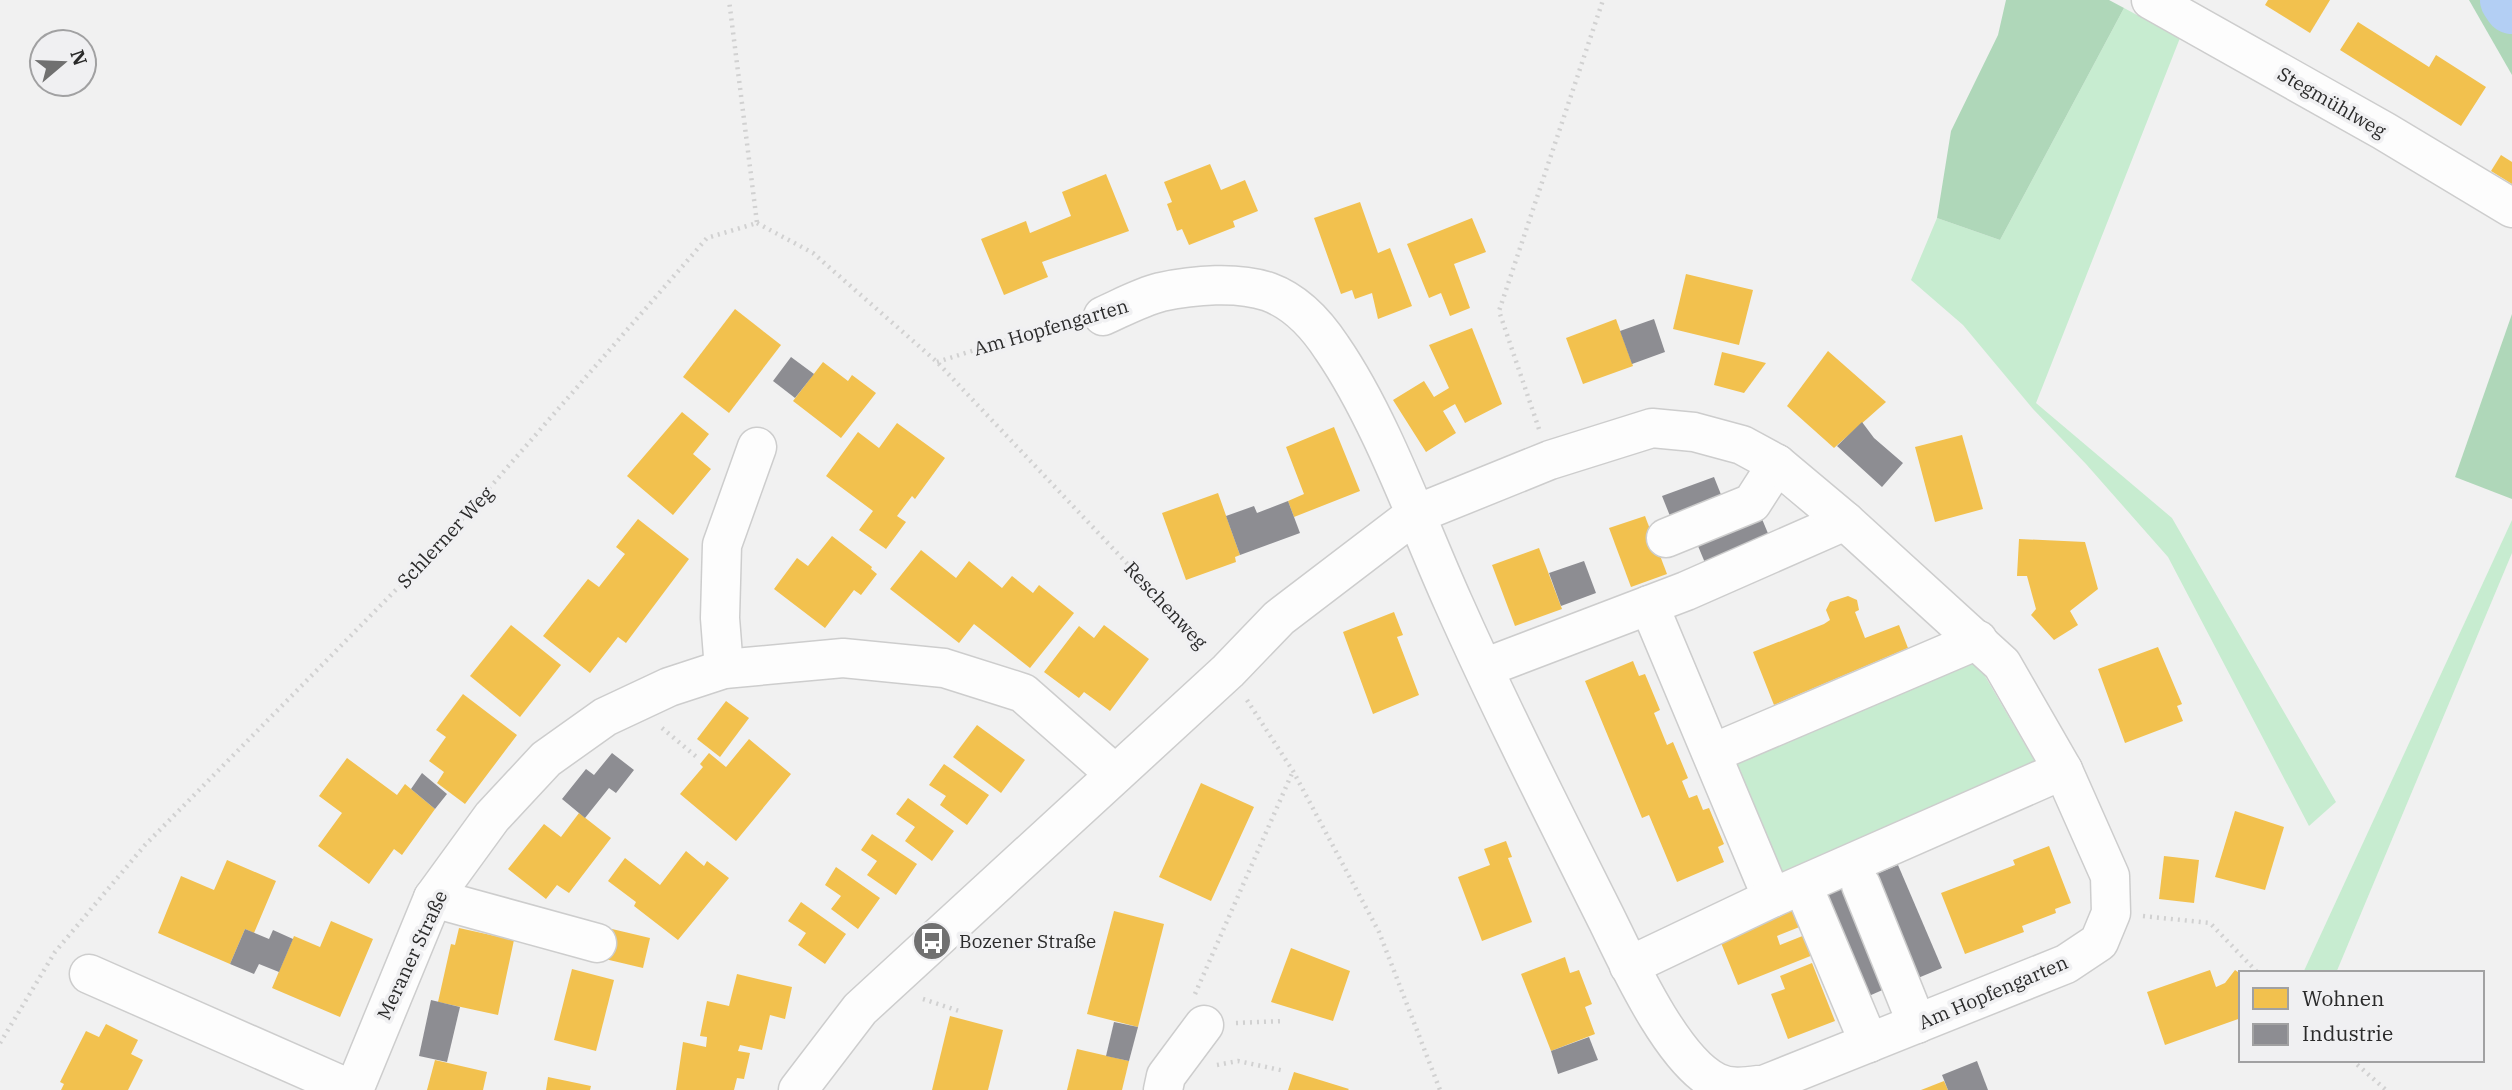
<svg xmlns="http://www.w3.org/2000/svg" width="2512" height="1090" viewBox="0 0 2512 1090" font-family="'IBM Plex Serif',serif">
	<rect width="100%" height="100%" fill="#f1f1f1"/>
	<g fill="#c7ecd0">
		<path d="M2124,8L2180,38L2036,403L2172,518L2336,802L2309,826L2168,557L2086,464L2033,409L1963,325L1911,280L1937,218L2000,240Z"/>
		<path d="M2512,520V553L2336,973H2303Z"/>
		<path d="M1971,652L2041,772L1775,885L1723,762Z"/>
	</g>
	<g fill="#afd7b9">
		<path d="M2006,0H2109L2124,8L2000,240L1937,218L1951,131L1998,35Z"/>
		<path d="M2469,0H2512V75Z"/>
		<path d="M2512,314V499L2455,477Z"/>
	</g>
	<g fill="#f2c14e">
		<path d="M2268,0H2330L2310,33L2265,5Z"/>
		<path d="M2358,22L2429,67L2436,55L2486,87L2461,126L2340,50Z"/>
		<path d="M2501,155L2512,162V184L2491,171Z"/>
		<path d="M1210,164L1221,190L1245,180L1258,211L1233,221L1235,227L1189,245L1182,229L1177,231L1167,204L1172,202L1164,182Z"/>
		<path d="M1106,174L1129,231L1042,262L1048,277L1004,295L981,239L1026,221L1030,233L1071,216L1062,192Z"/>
		<path d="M1360,202L1378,253L1390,248L1412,306L1378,319L1372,293L1355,299L1352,290L1341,294L1314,218Z"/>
		<path d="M1472,218L1486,252L1454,264L1470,308L1450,316L1441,293L1429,298L1407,244Z"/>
		<path d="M1686,274L1753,290L1739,345L1673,329Z"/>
		<path d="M735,309L781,345L729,413L683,377Z"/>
		<path d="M1616,319L1633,366L1583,384L1566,338Z"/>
		<path d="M1472,328L1502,404L1465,423L1455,404L1443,411L1456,433L1426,452L1393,400L1424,381L1434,397L1449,388L1429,345Z"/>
		<path d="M1828,351L1886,402L1834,448L1787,406Z"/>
		<path d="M1722,352L1766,363L1744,393L1714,385Z"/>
		<path d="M823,362L848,381L852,375L876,393L841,438L793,401Z"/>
		<path d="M682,412L709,434L693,454L711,469L673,515L627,476Z"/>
		<path d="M897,423L945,458L915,499L912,496L897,516L906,522L886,549L859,530L873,511L826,476L858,432L879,448Z"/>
		<path d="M1334,427L1360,491L1294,517L1288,501L1304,494L1286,447Z"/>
		<path d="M1962,435L1983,509L1935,522L1915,447Z"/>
		<path d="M1218,493L1240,555L1235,557L1236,562L1186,580L1162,513Z"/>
		<path d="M1645,516L1667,574L1631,587L1609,528Z"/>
		<path d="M638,519L689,559L626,643L618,637L590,673L543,636L588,579L599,587L625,554L616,547Z"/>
		<path d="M832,536L872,567L871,569L877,574L861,595L854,590L825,628L774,589L797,558L808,566Z"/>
		<path d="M2019,539L2085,542L2098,589L2070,611L2078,625L2054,640L2031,615L2036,609L2027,576H2017Z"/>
		<path d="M1539,548L1562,609L1515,626L1492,565Z"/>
		<path d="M921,550L956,578L969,561L1002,588L1012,576L1033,593L1039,585L1074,613L1030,668L974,624L959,643L890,589Z"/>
		<path d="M1848,596L1857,600L1859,610L1855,612L1865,638L1899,625L1908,648L1774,705L1753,652L1824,624L1830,620L1826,610L1830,602Z"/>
		<path d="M1394,612L1403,635L1397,637L1419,695L1373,714L1343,632Z"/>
		<path d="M511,625L561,665L520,717L470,676Z"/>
		<path d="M1104,625L1149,659L1110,711L1084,692L1079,698L1044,672L1079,626L1094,638Z"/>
		<path d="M2158,647L2182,704L2177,706L2183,721L2125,743L2098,669Z"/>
		<path d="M1633,661L1639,676L1645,674L1660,710L1654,713L1667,745L1673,742L1688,778L1682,781L1689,798L1697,795L1703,810L1709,808L1724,844L1718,847L1724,862L1677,882L1649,815L1642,818L1585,681Z"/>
		<path d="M463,694L517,735L465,804L437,783L444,772L429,761L446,737L436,730Z"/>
		<path d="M726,701L749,718L720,757L697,739Z"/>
		<path d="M977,725L1025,760L1001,793L953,757Z"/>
		<path d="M749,739L791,774L736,841L680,794L703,767L700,764L709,753L726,767Z"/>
		<path d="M347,758L397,795L405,784L435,809L402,855L394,849L369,884L318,846L342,813L319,796Z"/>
		<path d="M944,764L989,795L967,825L940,805L946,796L929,785Z"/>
		<path d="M1201,783L1254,807L1211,901L1159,877Z"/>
		<path d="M908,798L954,831L932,861L905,841L915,827L896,814Z"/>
		<path d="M2235,811L2284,827L2265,890L2215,877Z"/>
		<path d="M579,813L611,838L569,893L557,885L546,899L508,869L544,824L561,837Z"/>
		<path d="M872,834L917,864L896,895L867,875L877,861L861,850Z"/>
		<path d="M1506,841L1512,857L1508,858L1532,922L1482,941L1458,877L1490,865L1484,849Z"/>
		<path d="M2049,846L2071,903L2055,909L2056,913L2022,926L2024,932L1965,954L1941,893L2015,865L2013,860Z"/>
		<path d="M686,851L704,866L707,861L729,878L678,940L634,906L636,902L608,881L625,858L660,885Z"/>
		<path d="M2164,856L2199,860L2194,903L2159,899Z"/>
		<path d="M227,860L276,881L254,933L245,929L230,964L158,933L181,876L214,890Z"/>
		<path d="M836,867L880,898L858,929L831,909L841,896L825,885Z"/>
		<path d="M801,902L846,934L825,964L798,945L806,933L788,921Z"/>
		<path d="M1800,907L1807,924L1777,936L1780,945L1810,933L1818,953L1738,985L1719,938Z"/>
		<path d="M1114,911L1164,924L1138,1027L1087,1014Z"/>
		<path d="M331,921L373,939L340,1017L272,988L294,936L320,947Z"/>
		<path d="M459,928L514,940L498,1015L438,1002L451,944L455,945Z"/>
		<path d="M612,929L650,938L643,968L605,959Z"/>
		<path d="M1291,948L1350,971L1333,1021L1271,1002Z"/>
		<path d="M1565,957L1570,973L1579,970L1592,1004L1585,1007L1595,1034L1551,1051L1521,974Z"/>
		<path d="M1812,963L1835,1021L1788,1039L1771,994L1785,989L1780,976Z"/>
		<path d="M572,969L614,980L596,1051L554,1040Z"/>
		<path d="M2210,970L2216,987L2225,983L2235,970L2241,974V1018L2165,1045L2147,992Z"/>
		<path d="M737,974L792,987L785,1019L770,1015L762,1050L740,1045L738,1051L750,1053L744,1079L737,1078L734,1090H676L683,1042L706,1047L707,1037L700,1036L707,1001L729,1006Z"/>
		<path d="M950,1016L1003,1030L988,1090H932Z"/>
		<path d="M106,1024L138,1040L131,1054L143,1060L128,1090H61L64,1084L60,1082L86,1031L99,1037Z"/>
		<path d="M1077,1049L1129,1061L1122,1090H1067Z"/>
		<path d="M435,1060L487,1072L483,1090H427Z"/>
		<path d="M1294,1072L1349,1089L1348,1090H1288Z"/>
		<path d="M548,1077L591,1086L590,1090H546Z"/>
		<path d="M1944,1081L1948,1090H1921Z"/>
	</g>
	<g fill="#8d8d92">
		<path d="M1654,319L1665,352L1632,364L1620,331Z"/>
		<path d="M791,357L814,374L795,398L773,381Z"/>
		<path d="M1862,422L1874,438L1903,463L1882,487L1837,446Z"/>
		<path d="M1714,477L1724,502L1672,521L1662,496Z"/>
		<path d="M1288,501L1300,533L1240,555L1226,516L1254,506L1257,513Z"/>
		<path d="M1762,519L1772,543L1708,570L1698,546Z"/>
		<path d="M1584,561L1596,593L1561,606L1549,573Z"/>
		<path d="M612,753L634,770L616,793L609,788L585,818L562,799L586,769L594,775Z"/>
		<path d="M422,773L447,794L435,809L411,789Z"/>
		<path d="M1898,865L1942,968L1918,978L1874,875Z"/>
		<path d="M1843,886L1887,988L1862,999L1819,896Z"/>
		<path d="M245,929L269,939L273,930L293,939L279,972L259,964L254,974L230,964Z"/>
		<path d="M431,1000L460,1007L447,1062L419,1056Z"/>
		<path d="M1114,1022L1138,1027L1129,1061L1106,1056Z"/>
		<path d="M1589,1037L1598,1060L1558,1074L1551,1051Z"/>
		<path d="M1977,1061L1988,1090H1948L1942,1075Z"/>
	</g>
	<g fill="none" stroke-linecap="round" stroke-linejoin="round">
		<path stroke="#b3cff4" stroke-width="56" d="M2508,0L2512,6"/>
		<defs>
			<g id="minor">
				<path d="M2151,0L2384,131L2512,208"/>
				<path d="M1666,538L1752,503L1777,464"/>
				<path d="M1649,605L1772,898"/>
				<path d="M1484,668L1686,591L1845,521"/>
				<path d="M724,669L720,618L722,545L757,447"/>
				<path d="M1713,753L1978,640"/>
				<path d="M1861,885L1917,1024"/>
				<path d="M1803,886L1869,1043"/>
				<path d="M433,898L597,943"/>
				<path d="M1629,966L1772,898L2063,770"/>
				<path d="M89,974L352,1090"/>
				<path d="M354,1090L433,898L492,817L546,759L605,717L669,687L724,669L843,658L944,668L1023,693L1115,774"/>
				<path d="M798,1090L860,1009L1228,671L1279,618L1414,515L1550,460L1652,428L1694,432L1742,445L1777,464L1845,521L2002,664L2063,770L2110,876L2111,913L2099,942L2066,964L1766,1084C1749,1086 1732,1090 1716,1082C1673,1061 1629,965 1608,922C1555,816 1501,710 1453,602C1417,522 1381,419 1332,348C1317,325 1296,302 1269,292C1238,281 1193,285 1161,292C1141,297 1121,308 1103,316"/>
				<path d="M1163,1090L1166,1076L1204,1025"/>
			</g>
		</defs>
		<use href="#minor" stroke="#cdcdcd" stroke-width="41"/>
		<g stroke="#d1d1d1" stroke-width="4.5" stroke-dasharray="2 5" stroke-linecap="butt">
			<path d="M757,223L813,253L937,362L1205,646"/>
			<path d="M937,362L1070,320"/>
			<path d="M1539,429L1499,311L1603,0"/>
			<path d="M1247,700L1293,771L1379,932L1440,1090"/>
			<path d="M662,728L699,759"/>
			<path d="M2143,916L2210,923L2258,973"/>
			<path d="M1195,994L1293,771"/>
			<path d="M923,999L962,1012"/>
			<path d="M1236,1023L1283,1021"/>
			<path d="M0,1043L55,952L145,845L438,547L707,238L757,223L729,0"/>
			<path d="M2352,1060L2386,1090"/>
			<path d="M1217,1065L1238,1061L1285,1071"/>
		</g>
		<use href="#minor" stroke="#fdfdfd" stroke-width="38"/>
	</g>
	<defs>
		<symbol id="bus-disc" viewBox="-11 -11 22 22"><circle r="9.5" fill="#707070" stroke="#f0f0f2"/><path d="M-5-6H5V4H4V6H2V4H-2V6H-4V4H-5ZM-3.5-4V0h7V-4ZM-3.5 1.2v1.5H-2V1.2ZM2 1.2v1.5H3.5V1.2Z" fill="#fff"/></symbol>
	</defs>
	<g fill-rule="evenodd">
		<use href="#bus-disc" x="910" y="919" width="44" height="44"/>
	</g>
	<g text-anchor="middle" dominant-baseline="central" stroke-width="7" stroke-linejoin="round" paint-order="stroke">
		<g font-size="19" fill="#2a2a2a" stroke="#f0f0f2">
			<text transform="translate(2332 102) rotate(30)">Stegmühlweg</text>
			<text transform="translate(1051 327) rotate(-16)">Am Hopfengarten</text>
			<text transform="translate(445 537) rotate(-47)">Schlerner Weg</text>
			<text transform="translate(1166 605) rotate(47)">Reschenweg</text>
			<text transform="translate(412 955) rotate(-65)">Meraner Straße</text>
			<text transform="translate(1993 992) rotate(-23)">Am Hopfengarten</text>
		</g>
		<g font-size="19" fill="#2a2a2a" stroke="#f0f0f2" text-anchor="start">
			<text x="959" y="941">Bozener Straße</text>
		</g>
	</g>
	<rect x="2239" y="971" width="245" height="91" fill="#f0f0f2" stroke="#a1a1a2" stroke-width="2"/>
	<rect x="2253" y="988" width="35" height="21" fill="#f2c14e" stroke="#a1a1a2" stroke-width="2"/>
	<text x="2302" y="1006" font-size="21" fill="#2a2a2a">Wohnen</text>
	<rect x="2253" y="1024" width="35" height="21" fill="#8d8d92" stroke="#a1a1a2" stroke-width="2"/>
	<text x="2302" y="1041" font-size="21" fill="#2a2a2a">Industrie</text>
	<g transform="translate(63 63) rotate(71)"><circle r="33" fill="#f0f0f2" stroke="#a1a1a2" stroke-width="2"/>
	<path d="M0-5L12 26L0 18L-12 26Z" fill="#707070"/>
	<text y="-10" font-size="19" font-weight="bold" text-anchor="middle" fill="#2a2a2a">N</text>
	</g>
</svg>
